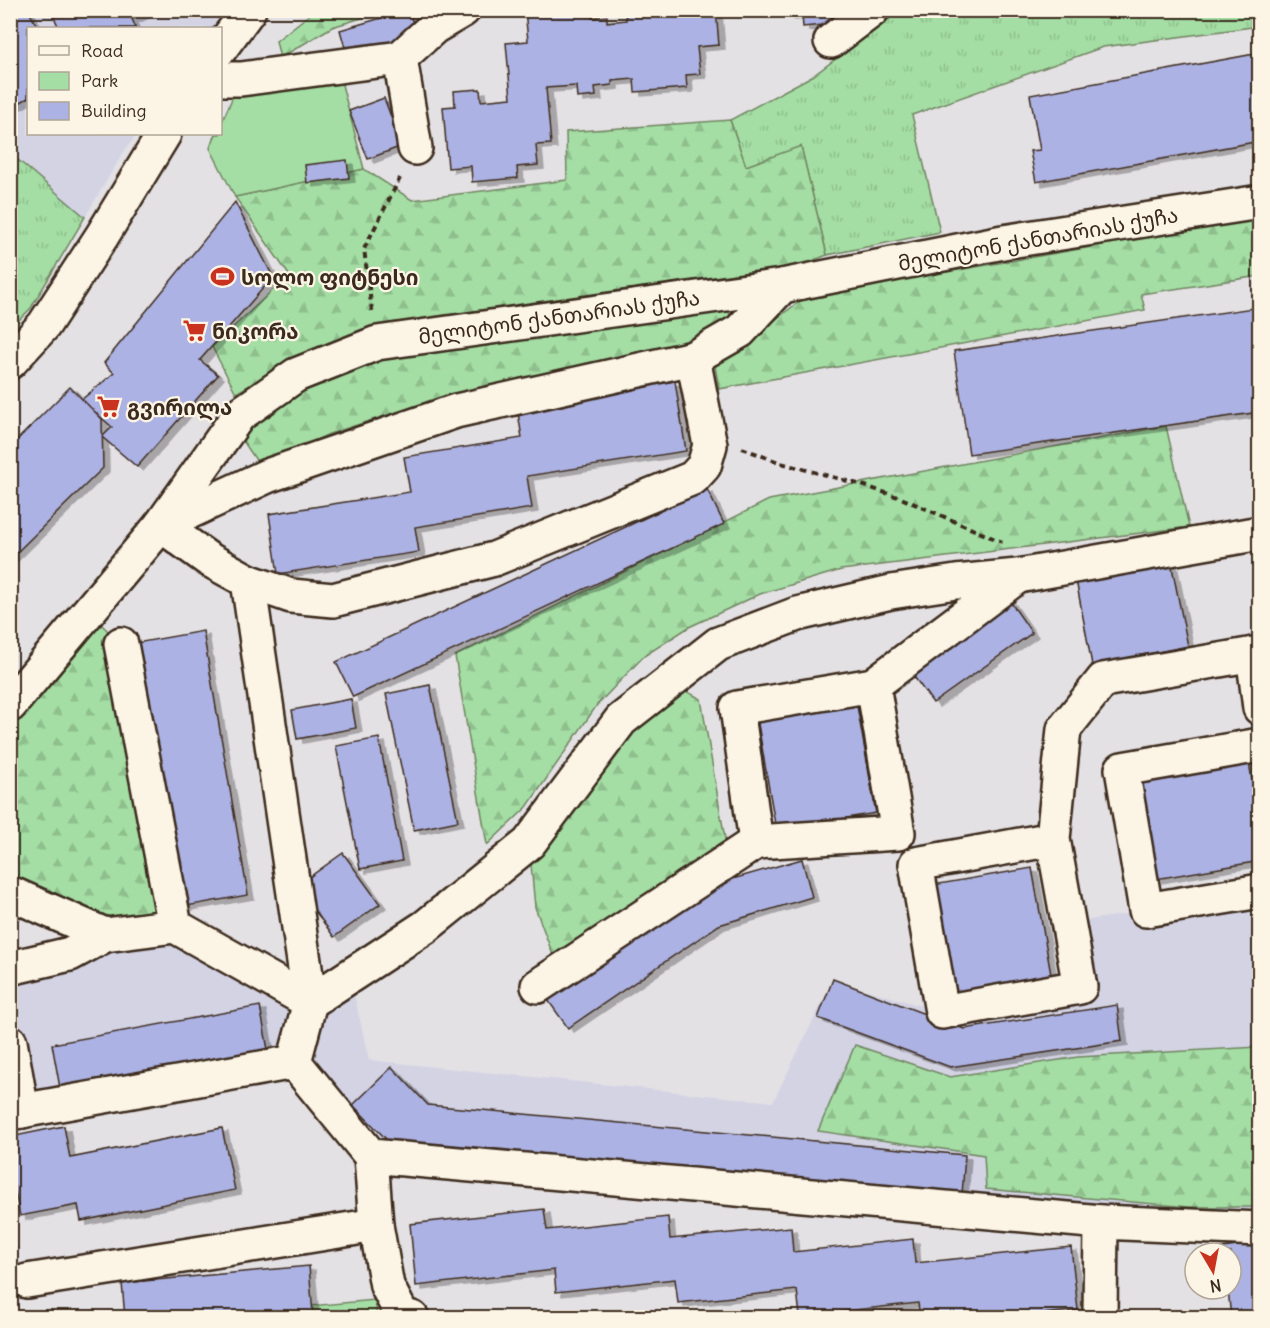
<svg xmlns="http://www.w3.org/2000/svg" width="1270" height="1328" viewBox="0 0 1270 1328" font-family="Delius,'Noto Sans Georgian',sans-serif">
	<defs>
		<pattern id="grass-tufts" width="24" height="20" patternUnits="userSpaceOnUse" patternTransform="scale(1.5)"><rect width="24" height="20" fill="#a4dea4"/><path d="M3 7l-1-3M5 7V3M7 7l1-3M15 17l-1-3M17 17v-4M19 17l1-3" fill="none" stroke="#8ebf8d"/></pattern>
		<pattern id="forest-firs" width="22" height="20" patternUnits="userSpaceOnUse" patternTransform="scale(1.5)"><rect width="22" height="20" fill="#a4dea4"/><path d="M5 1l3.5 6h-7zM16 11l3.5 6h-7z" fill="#8ebf8d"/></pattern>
		<filter id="shadow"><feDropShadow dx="6" dy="4" stdDeviation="0" flood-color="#0004"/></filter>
	</defs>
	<rect width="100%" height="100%" fill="#e4e1e4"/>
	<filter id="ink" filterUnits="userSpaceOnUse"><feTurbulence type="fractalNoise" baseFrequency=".0167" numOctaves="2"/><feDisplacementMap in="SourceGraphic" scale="12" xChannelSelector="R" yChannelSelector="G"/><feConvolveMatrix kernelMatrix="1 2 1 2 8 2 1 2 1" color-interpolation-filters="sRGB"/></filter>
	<g filter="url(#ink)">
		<g fill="#d3d3e4">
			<path d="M10,11H246L220,28H28V134H137L123,153L85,217L11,154Z"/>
			<path d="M1259,894V1225L371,1156L294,1062L11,1113V984L38,972L73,929L175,926L310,1002L350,976L369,1060L773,1102L833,980L942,1012L1079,987L1068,923Z"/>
		</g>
		<g fill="url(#grass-tufts)" stroke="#708461" stroke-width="1.5">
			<path d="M900,11H1259V26L1103,47L912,115L940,232L827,255L801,147L746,167L730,120L814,75Z"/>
			<path d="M11,154L85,217L31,308L11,328Z"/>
		</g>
		<g fill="url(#forest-firs)" stroke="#708461" stroke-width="1.5">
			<path d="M314,11H385L332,27L280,58L276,41Z"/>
			<path d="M730,120L746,166L801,146L827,255L795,268L298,358L236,393L212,347L289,275L235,197L364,169L412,200L567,180L566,132Z"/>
			<path d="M1259,218V276L1141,294L1145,310L719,389L715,366L800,301L826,293Z"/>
			<path d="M727,308L731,317L726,326L678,349L432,401L329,434L260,466L237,432L275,403L348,364Z"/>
			<path d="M1166,426L1189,527L841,570L760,594L689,627L644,656L597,705L527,807L487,845L455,656L769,500Z"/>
			<path d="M88,611L121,644L175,926L73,929L11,898L10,705Z"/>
			<path d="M669,682L701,699L726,845L556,963L535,907L529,843Z"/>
			<path d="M855,1045L950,1077L1078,1057L1259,1047V1207H1189L986,1189L984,1155L818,1131Z"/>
		</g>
		<g fill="#a4dea4" stroke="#708461" stroke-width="1.5">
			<path d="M340,77L364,169L235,197L210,148L216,134H220L221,124L234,94Z"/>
			<path d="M375,1300L377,1317L177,1318Z"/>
		</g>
		<g fill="#acb2e3" stroke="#3b2a1e" stroke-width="1.5" filter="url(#shadow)">
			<path d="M10,10H28L38,28H28V98L10,108Z"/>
			<path d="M51,10H151L132,19L136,28H59Z"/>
			<path d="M409,10L417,38L348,58L340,30Z"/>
			<path d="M525,10H591L592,18L607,16V22L626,20L625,10H716L719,45L697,47L700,74L686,75L687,88L635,92L634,79L612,81V85L595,87L596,96L577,98L576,86L546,88L551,144L536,145L538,165L517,167L518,178L472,182L471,166L448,168L443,107L455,106L454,91L480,89L481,101L511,98L506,43L528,41Z"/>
			<path d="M788,10H856L853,22L803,27L802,15L789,16Z"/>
			<path d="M1260,53V141L1036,182L1030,151L1040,150L1030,95Z"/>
			<path d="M384,98L402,146L368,159L349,111Z"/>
			<path d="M347,160L349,178L307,183L305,165Z"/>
			<path d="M235,202L273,277L200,360L218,375L137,467L102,437L112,427L81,400L114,373L104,363Z"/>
			<path d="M1260,307V412L969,454L954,351Z"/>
			<path d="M675,381L686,451L527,476L532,508L415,527L419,552L278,574L269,514L410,492L404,457L522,438L517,406Z"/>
			<path d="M70,387L102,419L103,468L10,559V447Z"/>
			<path d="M707,489L724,524L353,697L336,662Z"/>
			<path d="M1171,562L1188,646L1092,665L1076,580Z"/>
			<path d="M1007,597L1032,633L933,703L907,667Z"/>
			<path d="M203,631L248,895L181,907L136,643Z"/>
			<path d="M430,685L458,821L414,830L386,694Z"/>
			<path d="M351,699L356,728L297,739L292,710Z"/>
			<path d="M856,700L876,813L776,830L757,718Z"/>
			<path d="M379,738L402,861L360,869L336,746Z"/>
			<path d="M1248,757L1260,825V861L1156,879L1138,776Z"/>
			<path d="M343,853L380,904L334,937L297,886Z"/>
			<path d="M802,859L812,897L719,925L568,1028L545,996L705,887Z"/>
			<path d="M1032,868L1052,980L953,997L933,885Z"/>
			<path d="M833,979L964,1029L1117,1005L1122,1041L950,1067L818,1018Z"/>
			<path d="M260,1006L268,1050L60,1088L52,1044Z"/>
			<path d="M392,1067L428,1105L965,1155L962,1195L389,1142L353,1105Z"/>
			<path d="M64,1126L70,1158L222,1128L235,1190L81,1221L78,1205L20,1216L10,1168V1137Z"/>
			<path d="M544,1209L547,1230L668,1217L670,1239L791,1227L793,1252L913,1239L915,1263L1071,1247L1078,1310L1007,1318H920L918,1303L800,1316L797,1290L678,1303L675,1279L556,1292L554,1270L416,1286L410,1224Z"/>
			<path d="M1257,1243L1260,1256V1318H1231L1228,1289H1231V1253H1223V1248Z"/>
			<path d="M309,1266L313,1314L273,1318H125L122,1283Z"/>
		</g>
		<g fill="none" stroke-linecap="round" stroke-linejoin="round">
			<defs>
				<g id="minor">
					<path d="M831,41L872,10"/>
					<path d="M220,49L249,10"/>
					<path d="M400,58L415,148"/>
					<path d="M220,79H241L400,58L434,27L463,10"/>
					<path d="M782,286L740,331L693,358L456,411L267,476L161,525L208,559L248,581L310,1002L294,1062L371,1156L1101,1222L1260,1229"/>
					<path d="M10,362L44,325L102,236L164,134"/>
					<path d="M248,581L291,596L333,600L494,559L693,478L704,466L710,445L693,358"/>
					<path d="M121,644L175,926"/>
					<path d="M1253,654L1260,708"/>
					<path d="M873,685L898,833L756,842L737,708L873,685L1018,576"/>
					<path d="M10,705L161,525L239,415L296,375L377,343L782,286L1003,242L1260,202"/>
					<path d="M1260,745L1122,769L1146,910L1260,891"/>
					<path d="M1053,839L916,864L942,1012L1080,987L1053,839L1064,729L1103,680L1260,653"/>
					<path d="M10,893L105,935L175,926L310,1002"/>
					<path d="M10,968L70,954L105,935"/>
					<path d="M538,986L756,842"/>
					<path d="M310,1002L425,927L529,843L621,720L718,644L797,614L891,592L956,582L1018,576L1260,533"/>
					<path d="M10,1042L22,1111"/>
					<path d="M10,1113L294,1062"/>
					<path d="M371,1156L376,1225L387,1286L402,1315L412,1318"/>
					<path d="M27,1281L376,1225"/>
					<path d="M1100,1318L1101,1222"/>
				</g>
			</defs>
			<use href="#minor" stroke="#3b2a1e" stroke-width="38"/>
			<g stroke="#3b2a1e" stroke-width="4" stroke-dasharray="6 4.5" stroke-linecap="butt">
				<path d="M372,311L364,249L400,178"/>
				<path d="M742,448L781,463L862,485L901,498L1002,542"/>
				<path d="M10,1234L16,1250"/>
			</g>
			<use href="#minor" stroke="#fcf5e5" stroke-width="33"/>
		</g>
	</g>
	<defs>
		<symbol id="stadium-bare" viewBox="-9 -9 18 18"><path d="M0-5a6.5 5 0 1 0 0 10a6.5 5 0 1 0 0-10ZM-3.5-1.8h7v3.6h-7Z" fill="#c8321e" stroke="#fcf5e5" stroke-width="2.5" paint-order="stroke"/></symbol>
		<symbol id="supermarket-bare" viewBox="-9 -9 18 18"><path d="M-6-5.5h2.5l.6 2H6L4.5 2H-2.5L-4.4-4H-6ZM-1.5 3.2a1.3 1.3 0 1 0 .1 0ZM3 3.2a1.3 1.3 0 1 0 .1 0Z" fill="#c8321e" stroke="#fcf5e5" stroke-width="2.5" paint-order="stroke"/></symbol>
	</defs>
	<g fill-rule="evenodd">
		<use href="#stadium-bare" x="206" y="260" width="33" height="33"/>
		<use href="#supermarket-bare" x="178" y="314" width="33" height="33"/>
		<use href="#supermarket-bare" x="92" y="390" width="33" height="33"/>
	</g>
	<g text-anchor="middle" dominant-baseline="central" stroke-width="4.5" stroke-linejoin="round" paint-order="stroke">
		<g font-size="21" fill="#3b2a1e" stroke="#fcf5e5">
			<text transform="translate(1038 239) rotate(-10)">მელიტონ ქანთარიას ქუჩა</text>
			<text transform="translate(559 317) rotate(-8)">მელიტონ ქანთარიას ქუჩა</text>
		</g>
		<g font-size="21" font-weight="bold" fill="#3b2a1e" stroke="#fcf5e5" text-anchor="start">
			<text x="241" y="277">სოლო ფიტნესი</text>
			<text x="212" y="331">ნიკორა</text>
			<text x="127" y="407">გვირილა</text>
		</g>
	</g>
	<rect width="1270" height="1328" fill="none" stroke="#fcf5e5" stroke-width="36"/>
	<rect x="18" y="18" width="1234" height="1292" fill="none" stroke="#3b2a1e" stroke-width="2" filter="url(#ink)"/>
	<rect x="27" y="27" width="195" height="108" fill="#fcf5e5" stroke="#afa495" stroke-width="1.5"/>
	<rect x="39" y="46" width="30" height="9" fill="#fcf5e5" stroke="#afa495" stroke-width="1.5"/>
	<text x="81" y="57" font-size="18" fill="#3b2a1e">Road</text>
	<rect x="39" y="72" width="30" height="18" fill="#a4dea4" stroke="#afa495" stroke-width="1.5"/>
	<text x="81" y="87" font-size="18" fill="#3b2a1e">Park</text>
	<rect x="39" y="102" width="30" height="18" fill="#acb2e3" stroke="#afa495" stroke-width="1.5"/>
	<text x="81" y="117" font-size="18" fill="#3b2a1e">Building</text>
	<g transform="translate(1213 1271) rotate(170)"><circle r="28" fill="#fcf5e5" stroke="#afa495" stroke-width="1.5"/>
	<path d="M0-4.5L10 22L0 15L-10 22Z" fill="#c8321e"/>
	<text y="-9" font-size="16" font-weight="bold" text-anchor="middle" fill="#3b2a1e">N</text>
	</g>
</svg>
